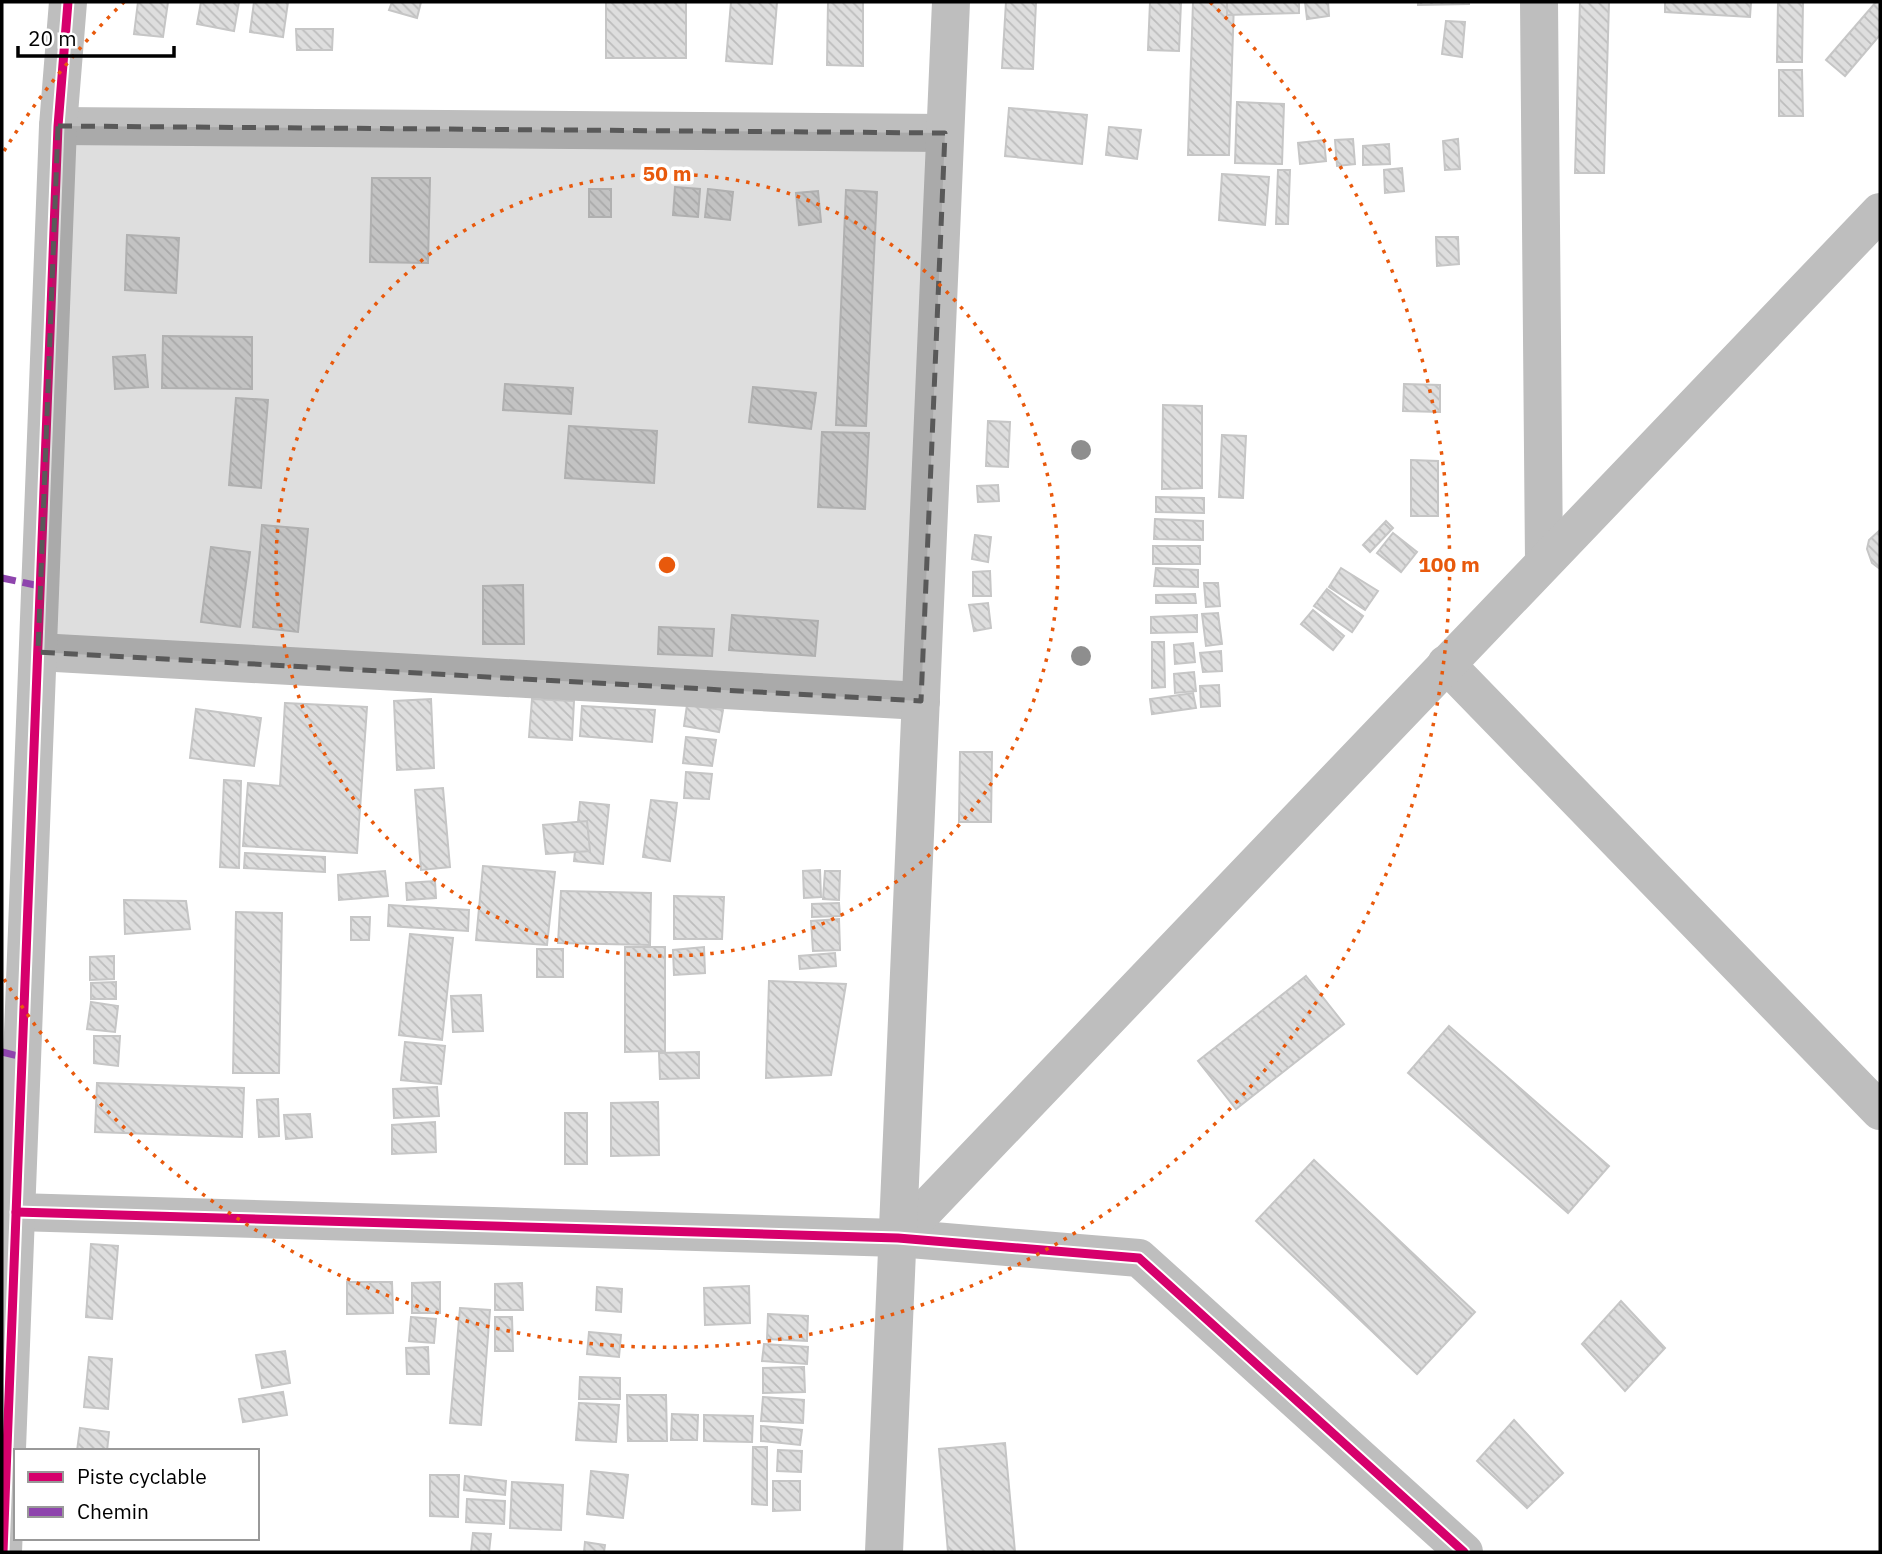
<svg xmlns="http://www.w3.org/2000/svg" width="1882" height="1554" viewBox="0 0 1882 1554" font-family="'IBM Plex Sans',sans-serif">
	<defs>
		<pattern id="building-back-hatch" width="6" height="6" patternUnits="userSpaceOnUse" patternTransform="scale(1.75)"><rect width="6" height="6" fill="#dedede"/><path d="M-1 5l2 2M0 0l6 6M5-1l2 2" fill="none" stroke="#bdbdbd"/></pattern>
	</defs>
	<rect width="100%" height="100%" fill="#fff"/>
	<g fill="url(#building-back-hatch)" stroke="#c6c6c6" stroke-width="2">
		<path d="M138,2H168L163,37L134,34Z"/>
		<path d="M201,2H239L234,31L197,24Z"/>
		<path d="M254,2H288L283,37L250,32Z"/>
		<path d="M392,2H421L417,18L389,10Z"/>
		<rect x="606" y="2" width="80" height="56"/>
		<path d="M731,2H777L772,64L726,61Z"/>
		<path d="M828,2H863V66L827,65Z"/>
		<path d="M1006,2H1036L1033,69L1002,68Z"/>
		<path d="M1150,2H1181L1179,51L1148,50Z"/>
		<path d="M1193,2H1234L1229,155H1188Z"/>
		<path d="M1227,2H1299V13L1227,15Z"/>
		<path d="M1305,2H1328L1329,16L1307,19Z"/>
		<path d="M1418,2H1469V4L1418,5Z"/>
		<path d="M1580,2H1609L1604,173H1575Z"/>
		<path d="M1665,2H1751L1750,17L1665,12Z"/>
		<path d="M1778,2H1803L1802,62H1777Z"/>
		<path d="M1876,2H1880V35L1845,76L1826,60Z"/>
		<path d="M1446,21L1465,22L1462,57L1442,54Z"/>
		<path d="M296,29H333L332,50H297Z"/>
		<path d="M1779,70H1802L1803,116H1779Z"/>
		<path d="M1237,102L1284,104L1282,164L1235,163Z"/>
		<path d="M1009,108L1087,115L1082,164L1005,156Z"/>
		<path d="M1109,127L1141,130L1137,159L1106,155Z"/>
		<path d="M1353,139L1355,164L1337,166L1335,140Z"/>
		<path d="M1458,139L1460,169L1445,170L1443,141Z"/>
		<path d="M1324,140L1326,161L1300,164L1298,143Z"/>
		<path d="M1389,144L1390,164L1363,165V146Z"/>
		<path d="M1402,168L1404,191L1385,193L1384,170Z"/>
		<path d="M1278,170H1290L1288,224H1276Z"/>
		<path d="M1222,174L1269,177L1265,225L1219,220Z"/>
		<path d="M372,178H430L428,263L370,262Z"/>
		<path d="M675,187L700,189L698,217L673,215Z"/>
		<rect x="589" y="189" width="22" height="28"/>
		<path d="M708,189L733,192L730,220L705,217Z"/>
		<path d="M846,190L877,192L866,426L836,425Z"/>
		<path d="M818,191L821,222L799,225L796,193Z"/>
		<path d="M127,235L179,238L176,293L125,290Z"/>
		<path d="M1436,237H1458L1459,264L1437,266Z"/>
		<path d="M163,336L252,337V389L162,388Z"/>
		<path d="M145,355L148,387L115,389L113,357Z"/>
		<path d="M505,384L573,388L571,414L503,410Z"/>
		<path d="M1404,384L1440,385V412L1403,411Z"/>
		<path d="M753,387L816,393L811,429L749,422Z"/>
		<path d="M236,398L268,400L261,488L229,485Z"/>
		<path d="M1163,405L1202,406V488L1162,489Z"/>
		<path d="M988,421L1010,422L1008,467L986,466Z"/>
		<path d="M569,426L657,431L654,483L565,478Z"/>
		<path d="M822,432L869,433L865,509L818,507Z"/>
		<path d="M1222,435L1246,436L1243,498L1219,497Z"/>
		<path d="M1411,460L1438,461V516H1411Z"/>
		<path d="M998,485L999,501L978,502L977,486Z"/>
		<path d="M1156,497L1204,498V513L1156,512Z"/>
		<path d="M1155,519L1203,521V540L1154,539Z"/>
		<path d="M1386,521L1393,528L1370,552L1363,545Z"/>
		<path d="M262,525L308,529L298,632L253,627Z"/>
		<path d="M1880,530V569L1872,563L1867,549L1869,540Z"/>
		<path d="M1393,533L1417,552L1401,572L1377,553Z"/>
		<path d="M975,535L991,537L988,562L972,559Z"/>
		<rect x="1153" y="546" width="47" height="18"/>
		<path d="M211,547L250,552L240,627L201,622Z"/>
		<path d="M1156,568L1198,570V587L1154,586Z"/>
		<path d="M1341,568L1378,591L1365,610L1329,587Z"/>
		<path d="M990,571L991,596H973V572Z"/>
		<path d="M1204,583H1218L1220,606L1206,607Z"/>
		<path d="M523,585L524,644H483V586Z"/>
		<path d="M1327,589L1363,616L1352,632L1314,606Z"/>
		<path d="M1195,594L1196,603H1156V595Z"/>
		<path d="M988,603L991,628L974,631L969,605Z"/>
		<path d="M1313,610L1344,636L1333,650L1301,624Z"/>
		<path d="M1218,613L1222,644L1206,646L1202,614Z"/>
		<path d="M732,615L818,621L815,656L729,650Z"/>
		<path d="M1197,615V632L1151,633V617Z"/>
		<path d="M659,627L714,629L712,656L658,654Z"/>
		<path d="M1152,642H1164L1165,687L1152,688Z"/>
		<path d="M1193,643L1195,662L1175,664L1174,645Z"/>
		<path d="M1221,651L1222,671L1203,672L1200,653Z"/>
		<path d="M1194,672L1196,691L1175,693L1174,674Z"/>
		<path d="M1219,685L1220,706L1201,707L1200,686Z"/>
		<path d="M1193,693L1196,708L1152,714L1150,699Z"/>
		<path d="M431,699L434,768L397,770L394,701Z"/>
		<path d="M532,699L574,701L572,740L529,737Z"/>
		<path d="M285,703L367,707L357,853L243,846L248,783L280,786Z"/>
		<path d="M687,705L723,710L719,732L684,726Z"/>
		<path d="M582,706L655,710L652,742L580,736Z"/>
		<path d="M196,709L261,718L254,766L190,758Z"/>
		<path d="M686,737L716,740L712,766L683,763Z"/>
		<path d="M960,752H992L991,822H959Z"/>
		<path d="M686,772L712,774L709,799L684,798Z"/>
		<path d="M224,780L241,781L239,868L220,867Z"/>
		<path d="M443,788L450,867L421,870L415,790Z"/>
		<path d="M651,800L677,803L670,861L643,857Z"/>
		<path d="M580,802L609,805L603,864L574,861Z"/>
		<path d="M587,821L590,851L546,854L543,825Z"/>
		<path d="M245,853L325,857V872L244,868Z"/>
		<path d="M483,866L555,872L547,945L476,940Z"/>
		<path d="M820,870L821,897L804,898L803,871Z"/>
		<path d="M385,871L388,896L339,900L338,875Z"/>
		<path d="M825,871H840L839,900L823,899Z"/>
		<path d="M435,881L436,898L407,900L406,883Z"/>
		<path d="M561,891L651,893L650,945L558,943Z"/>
		<path d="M674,896L724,897L722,939H674Z"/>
		<path d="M124,900L186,901L190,929L125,934Z"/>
		<path d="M839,903L840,916L812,917V904Z"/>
		<path d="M389,905L469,910L468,931L388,926Z"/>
		<path d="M236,912L282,913L279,1073H233Z"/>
		<path d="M351,917H370L369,940H351Z"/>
		<path d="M839,919L840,950L813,951L811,921Z"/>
		<path d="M410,934L453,938L442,1040L399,1035Z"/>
		<path d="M625,947H665V1051L625,1052Z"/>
		<path d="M704,947L705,973L674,975L673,950Z"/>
		<rect x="537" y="949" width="26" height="28"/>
		<path d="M835,953L836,966L800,969L799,956Z"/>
		<path d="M114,956V979L90,980V957Z"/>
		<path d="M1306,976L1344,1024L1236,1109L1198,1061Z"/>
		<path d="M769,981L846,984L831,1075L766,1078Z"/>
		<path d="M116,982V999H91V983Z"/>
		<path d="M481,995L483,1031L453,1032L451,996Z"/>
		<path d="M91,1002L118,1006L115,1032L87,1029Z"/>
		<path d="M1449,1026L1609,1166L1568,1213L1408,1073Z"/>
		<path d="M94,1036H120L118,1066L94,1063Z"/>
		<path d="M405,1042L445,1046L441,1084L401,1080Z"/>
		<path d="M699,1052V1078L660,1079L659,1053Z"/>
		<path d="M97,1083L244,1088L242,1137L95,1132Z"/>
		<path d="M437,1087L439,1116L394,1118L393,1089Z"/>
		<path d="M278,1099L279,1136L259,1137L257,1100Z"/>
		<path d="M658,1102L659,1155L611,1156V1103Z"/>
		<rect x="565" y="1113" width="22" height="51"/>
		<path d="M310,1114L312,1137L286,1139L284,1115Z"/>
		<path d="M435,1122L436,1152L392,1154V1125Z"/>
		<path d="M1314,1160L1475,1312L1417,1374L1256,1221Z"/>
		<path d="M91,1244L118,1246L112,1319L86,1317Z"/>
		<path d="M347,1282H392L393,1313L347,1314Z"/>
		<path d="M440,1282V1313H412V1283Z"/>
		<path d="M522,1283L523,1310H495V1284Z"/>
		<path d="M749,1286L750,1323L705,1325L704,1288Z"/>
		<path d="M597,1287L622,1289L621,1312L596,1310Z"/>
		<path d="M1621,1301L1665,1348L1625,1391L1582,1344Z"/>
		<path d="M460,1308L490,1310L481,1425L450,1423Z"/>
		<path d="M768,1314L808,1316L807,1341L767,1339Z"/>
		<path d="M411,1317L436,1319L434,1343L409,1341Z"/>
		<path d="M495,1317H512L513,1351H495Z"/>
		<path d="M589,1332L621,1335L619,1357L587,1354Z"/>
		<path d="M764,1344L808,1347L807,1364L762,1361Z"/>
		<path d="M428,1347L429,1374H407L406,1348Z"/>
		<path d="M285,1351L290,1383L262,1388L256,1355Z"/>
		<path d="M89,1357L112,1359L108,1409L84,1407Z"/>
		<path d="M804,1367L805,1392L763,1393V1368Z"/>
		<path d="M580,1377L620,1378V1399H579Z"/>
		<path d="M283,1392L287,1415L243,1422L239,1399Z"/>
		<path d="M627,1395H666L667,1441H628Z"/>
		<path d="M763,1397L804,1400L803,1423L761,1421Z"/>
		<path d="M579,1403L619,1405L616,1442L576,1440Z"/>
		<path d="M672,1414L698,1415L697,1440H671Z"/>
		<path d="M704,1415L753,1416L752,1442L704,1441Z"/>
		<path d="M1514,1420L1563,1473L1527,1508L1477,1461Z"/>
		<path d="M761,1426L802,1430L800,1445L761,1441Z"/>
		<path d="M80,1428L109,1432L107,1451H77Z"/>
		<path d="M1005,1443L1015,1552H948L939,1449Z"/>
		<path d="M753,1447H767V1505L752,1504Z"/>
		<path d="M778,1450L802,1451L801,1472L777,1471Z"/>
		<path d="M591,1471L628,1475L623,1518L587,1514Z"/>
		<path d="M430,1475H459L458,1517L430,1516Z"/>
		<path d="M465,1476L506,1481L505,1495L464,1490Z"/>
		<path d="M773,1481H800V1510L773,1511Z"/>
		<path d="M512,1482L563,1485L561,1530L510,1528Z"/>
		<path d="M467,1499L505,1501L504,1524L466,1522Z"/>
		<path d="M473,1533L491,1534L489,1552H471Z"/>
		<path d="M585,1542L605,1545L604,1552H584Z"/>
	</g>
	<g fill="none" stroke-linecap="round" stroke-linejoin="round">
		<g stroke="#bebebe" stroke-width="38">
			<path d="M1539,2L1544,562"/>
			<path d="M58,126L945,133"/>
			<path d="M38,652L921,701"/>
			<path d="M1446,664L1880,1111"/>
			<path d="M16,1212L898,1238L1139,1258L1464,1552"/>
			<path d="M898,1238L1880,212"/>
			<path d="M3,1552L58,126L68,2"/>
			<path d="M884,1552L951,2"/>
		</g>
		<g stroke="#8e44ad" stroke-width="7" stroke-dasharray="14 7" stroke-linecap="butt">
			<path d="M2,578L40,586"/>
			<path d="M2,1052L22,1057"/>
		</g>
		<defs>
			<g id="cycleway">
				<path d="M16,1212L898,1238L1139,1258L1464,1552"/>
				<path d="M3,1552L58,126L68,2"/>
			</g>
		</defs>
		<use href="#cycleway" stroke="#fff" stroke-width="13"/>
		<use href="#cycleway" stroke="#d6006c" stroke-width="9"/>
	</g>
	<g fill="#8e8e8e">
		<circle cx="1081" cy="450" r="10"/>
		<circle cx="1081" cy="656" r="10"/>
	</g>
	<path fill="#595959" fill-opacity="0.2" stroke="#595959" stroke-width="5" stroke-dasharray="14 9" stroke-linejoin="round" d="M58,126L945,133L921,701L38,652Z"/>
	<g fill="none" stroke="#e8590c" stroke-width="3.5" stroke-dasharray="3.5 7">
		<circle cx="667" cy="565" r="391"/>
		<path d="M4 151A782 782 0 0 1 124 2M1210 2A782 782 0 1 1 4 979"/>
	</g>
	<circle cx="667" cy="565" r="10" fill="#e8590c" stroke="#fff" stroke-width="3.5"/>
	<g font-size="21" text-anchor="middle" font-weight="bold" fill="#e8590c" stroke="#fff" stroke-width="7" stroke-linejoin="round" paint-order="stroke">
		<text x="667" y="181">50 m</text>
		<text x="1449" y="572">100 m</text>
	</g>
	<rect width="1882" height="1554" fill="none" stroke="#000000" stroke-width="7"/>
	<rect x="14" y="1449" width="245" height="91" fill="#ffffff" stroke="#999999" stroke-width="2"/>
	<rect x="28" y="1472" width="35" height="10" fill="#d6006c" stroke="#999999" stroke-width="2"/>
	<text x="77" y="1484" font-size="21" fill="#000000">Piste cyclable</text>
	<rect x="28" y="1507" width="35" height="10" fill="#8e44ad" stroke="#999999" stroke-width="2"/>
	<text x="77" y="1519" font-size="21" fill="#000000">Chemin</text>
	<path d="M18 46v10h156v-10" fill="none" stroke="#000000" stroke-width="3.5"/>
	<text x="28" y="46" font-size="21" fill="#000000" stroke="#ffffff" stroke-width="5" paint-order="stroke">20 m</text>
</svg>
